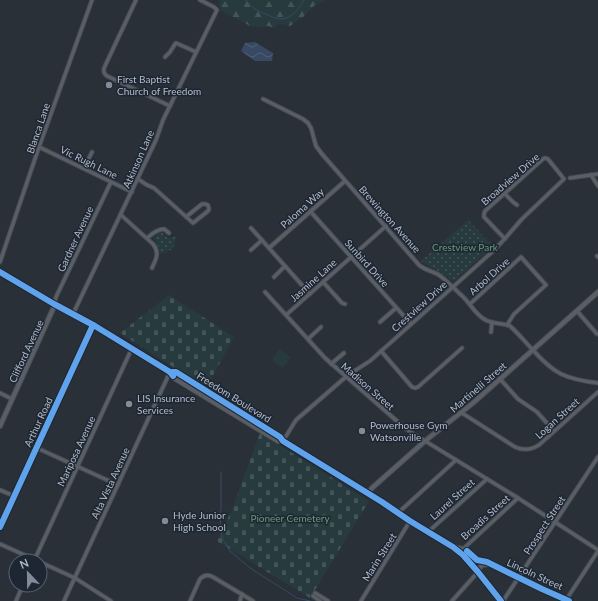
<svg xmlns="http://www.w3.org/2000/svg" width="598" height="601" viewBox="0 0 598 601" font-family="Lato,sans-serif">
	<defs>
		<pattern id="grass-dots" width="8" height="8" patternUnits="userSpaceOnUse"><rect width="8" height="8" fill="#273a3e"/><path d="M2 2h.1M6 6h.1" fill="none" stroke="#445559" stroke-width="1.8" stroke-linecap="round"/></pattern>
		<pattern id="forest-firs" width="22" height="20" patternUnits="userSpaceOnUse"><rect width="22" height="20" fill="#273a3e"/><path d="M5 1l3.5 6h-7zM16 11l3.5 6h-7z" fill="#445559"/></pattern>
		<pattern id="cemetery-stones" width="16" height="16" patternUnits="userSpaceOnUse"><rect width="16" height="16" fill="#273a3e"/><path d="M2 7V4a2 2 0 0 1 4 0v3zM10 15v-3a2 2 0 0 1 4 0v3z" fill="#445559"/></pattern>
		<pattern id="water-waves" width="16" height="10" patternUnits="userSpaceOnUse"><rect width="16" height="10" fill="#384963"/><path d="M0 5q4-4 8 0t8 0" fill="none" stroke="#526178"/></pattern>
	</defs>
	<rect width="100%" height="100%" fill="#2a3038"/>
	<g fill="url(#grass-dots)">
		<path d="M468,220L493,246L455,280L452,281L440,272L428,266L421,261Z"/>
		<path d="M161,232C168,236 164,240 176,236V238L173,249L160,254L159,248L154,238L155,236Z"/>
	</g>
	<path fill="url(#forest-firs)" d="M219,0H325V1L315,5L303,17L290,26L279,24L274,28L268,26L258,27L250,26L220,10L219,4L220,2Z"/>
	<g fill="url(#cemetery-stones)">
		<path d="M169,295L234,337L206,388L120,333Z"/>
		<path d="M260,433L369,501L310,598L217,541L231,512Z"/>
	</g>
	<path fill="#273a3e" d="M279,349L291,357L283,368L272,361Z"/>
	<path fill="url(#water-waves)" d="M255,42L273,53L272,61H255L241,51L245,43Z"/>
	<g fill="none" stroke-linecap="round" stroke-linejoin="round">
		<g stroke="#384963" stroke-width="1">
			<path d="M246,0C253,9 255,10 266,14C270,16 276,19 281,19C291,19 300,8 304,0"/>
			<path d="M221,472V508L220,519L222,538L230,551L250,568L297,598L310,601"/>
		</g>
		<defs>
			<g id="minor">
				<path d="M136,0L105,66C103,70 103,73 107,76L170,106"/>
				<path d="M165,57L170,52L175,44L176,43L196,52"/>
				<path d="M263,99L303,119L308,123L311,128L316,146L322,154L419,265C425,270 432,271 439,275C446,280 453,287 460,294C469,301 474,313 484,319C492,325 502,322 510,326C518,333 525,342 532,349C554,374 565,379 598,383"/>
				<path d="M39,147L132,192"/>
				<path d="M84,168L92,152"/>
				<path d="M591,175L598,186"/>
				<path d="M570,178L598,174"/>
				<path d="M138,179L147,185L154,188L193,223L208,211L209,209L208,205L205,204H202L186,217"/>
				<path d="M504,193L513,202L517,205"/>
				<path d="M310,211L411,324"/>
				<path d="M121,215L153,244C160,253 156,259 152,268"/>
				<path d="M251,228L310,294"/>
				<path d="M147,238C152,234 157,229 164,229L169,233"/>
				<path d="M269,248L345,181"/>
				<path d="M251,250L262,240"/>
				<path d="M597,256L598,257"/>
				<path d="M0,262L39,147L92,0"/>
				<path d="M274,277L285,266"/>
				<path d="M323,282L342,303L345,304"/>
				<path d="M265,292L325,358L406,429L417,436L518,498L598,550"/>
				<path d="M54,304L56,297L111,182"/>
				<path d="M470,304L521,257L546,285L514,314L507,325"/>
				<path d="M577,311L597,334"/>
				<path d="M73,314L156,140L163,120L217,10L214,7L200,0"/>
				<path d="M286,315L386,226"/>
				<path d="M380,322L396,308"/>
				<path d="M491,332L492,322"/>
				<path d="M308,339L321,327"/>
				<path d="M381,351L412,387L415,388L418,387L462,348"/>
				<path d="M331,364L344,353"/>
				<path d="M500,379L518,399L537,412L554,431"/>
				<path d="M0,393L12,399"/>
				<path d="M462,413L515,447C524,451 531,450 539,445L598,392"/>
				<path d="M283,441L296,420L348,375L370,361L491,253C503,242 512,230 522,219L564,179L548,159L545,158L543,159L485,211L484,214V217L505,239"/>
				<path d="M37,448L118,485"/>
				<path d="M0,490L14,496"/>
				<path d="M398,513L456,460"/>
				<path d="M428,532L487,479"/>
				<path d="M0,544L38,561"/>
				<path d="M463,549L518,498"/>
				<path d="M34,561L132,348"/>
				<path d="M40,562L75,578L111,601"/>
				<path d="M315,593L328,601"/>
				<path d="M313,596L320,601"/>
				<path d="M566,600L598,551"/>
				<path d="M16,601L23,585"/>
				<path d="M64,601L170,372"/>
				<path d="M190,601L200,579C204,575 208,574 213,577L253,601"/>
				<path d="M240,601L242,594"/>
				<path d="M361,601L410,521"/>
				<path d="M452,601L478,572"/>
				<path d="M503,601L598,457"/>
			</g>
			<g id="tertiary">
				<path d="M0,426L53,309L54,304"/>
				<path d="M368,493L372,488L425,441L473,403L598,292"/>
				<path d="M0,527L93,325"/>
				<path d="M453,547L463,549L477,560L487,562L542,589L569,601"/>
				<path d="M477,571L482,565L489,564"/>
			</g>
			<g id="secondary">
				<path d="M0,272L132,348L170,372L174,378L278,441H283"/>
				<path d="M170,372H176L280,437L283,441L382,502L410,521L453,547L463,555L478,572L501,601"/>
			</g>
		</defs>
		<use href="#minor" stroke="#484c53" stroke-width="5"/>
		<use href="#tertiary" stroke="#484c53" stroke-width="6"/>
		<use href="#secondary" stroke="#484c53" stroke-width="6"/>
		<use href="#minor" stroke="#5a5e66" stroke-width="3"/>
		<use href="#tertiary" stroke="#5a5e66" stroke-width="4"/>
		<use href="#secondary" stroke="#595d64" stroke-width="4.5"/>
		<defs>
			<g id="cycleway">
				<path d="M0,272L54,304L95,326L170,372L173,376"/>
				<path d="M170,372H176L280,437L283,441L382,502L410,521L453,547L463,555L478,572L501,601"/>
				<path d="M0,527L93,325"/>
				<path d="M467,551L477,560L487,562L542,589L569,601"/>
			</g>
		</defs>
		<use href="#cycleway" stroke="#1d2633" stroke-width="8"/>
		<use href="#cycleway" stroke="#60a3ed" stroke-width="6"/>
	</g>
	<g fill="#848b96" stroke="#1d2633" stroke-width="1.5">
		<circle cx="109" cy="85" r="4"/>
		<circle cx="129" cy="404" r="4"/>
		<circle cx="362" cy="431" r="4"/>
		<circle cx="165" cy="521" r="4"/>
	</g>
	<g text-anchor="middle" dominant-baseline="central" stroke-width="3" stroke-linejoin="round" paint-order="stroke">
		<g font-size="10" fill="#b4bcc9" stroke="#1d2633" text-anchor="start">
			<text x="117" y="79">First Baptist<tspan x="117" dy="12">Church of Freedom</tspan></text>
			<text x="137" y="398">LIS Insurance<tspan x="137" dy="12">Services</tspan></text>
			<text x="370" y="425">Powerhouse Gym<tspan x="370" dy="12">Watsonville</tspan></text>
			<text x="173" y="515">Hyde Junior<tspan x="173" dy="12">High School</tspan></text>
		</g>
		<g font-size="10" fill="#b4bcc9" stroke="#1d2633">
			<text transform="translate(38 128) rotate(-71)">Blanca Lane</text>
			<text transform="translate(138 159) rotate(-66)">Atkinson Lane</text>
			<text transform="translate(89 162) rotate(26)">Vic Rugh Lane</text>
			<text transform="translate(510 179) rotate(-41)">Broadview Drive</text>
			<text transform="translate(302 208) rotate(-42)">Paloma Way</text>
			<text transform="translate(390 219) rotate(48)">Brewington Avenue</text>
			<text transform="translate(75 239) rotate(-65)">Gardner Avenue</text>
			<text transform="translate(367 263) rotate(48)">Sunbird Drive</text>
			<text transform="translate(489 276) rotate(-42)">Arbol Drive</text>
			<text transform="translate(313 280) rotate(-42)">Jasmine Lane</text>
			<text transform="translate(419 306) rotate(-42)">Crestview Drive</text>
			<text transform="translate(26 351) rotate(-65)">Clifford Avenue</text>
			<text transform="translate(368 386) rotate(41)">Madison Street</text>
			<text transform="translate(478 387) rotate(-41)">Martinelli Street</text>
			<text transform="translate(234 397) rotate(32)">Freedom Boulevard</text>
			<text transform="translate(557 418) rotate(-42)">Logan Street</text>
			<text transform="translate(38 422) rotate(-65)">Arthur Road</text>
			<text transform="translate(76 451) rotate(-65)">Mariposa Avenue</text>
			<text transform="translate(110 483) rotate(-65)">Alta Vista Avenue</text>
			<text transform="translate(452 499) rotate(-42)">Laurel Street</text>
			<text transform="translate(485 517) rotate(-42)">Broadis Street</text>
			<text transform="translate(544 525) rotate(-57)">Prospect Street</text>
			<text transform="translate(379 557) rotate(-58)">Marin Street</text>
			<text transform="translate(535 574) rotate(25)">Lincoln Street</text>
		</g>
		<g font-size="10" fill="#6b9a76" stroke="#1d2633">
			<text x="465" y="247">Crestview Park</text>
			<text x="290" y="518">Pioneer Cemetery</text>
		</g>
	</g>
	<g transform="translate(28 573) rotate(338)"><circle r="19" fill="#1d2633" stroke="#59626f"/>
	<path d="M0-3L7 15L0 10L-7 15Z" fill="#848b96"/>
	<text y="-6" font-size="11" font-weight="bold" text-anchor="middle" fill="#b4bcc9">N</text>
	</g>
</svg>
